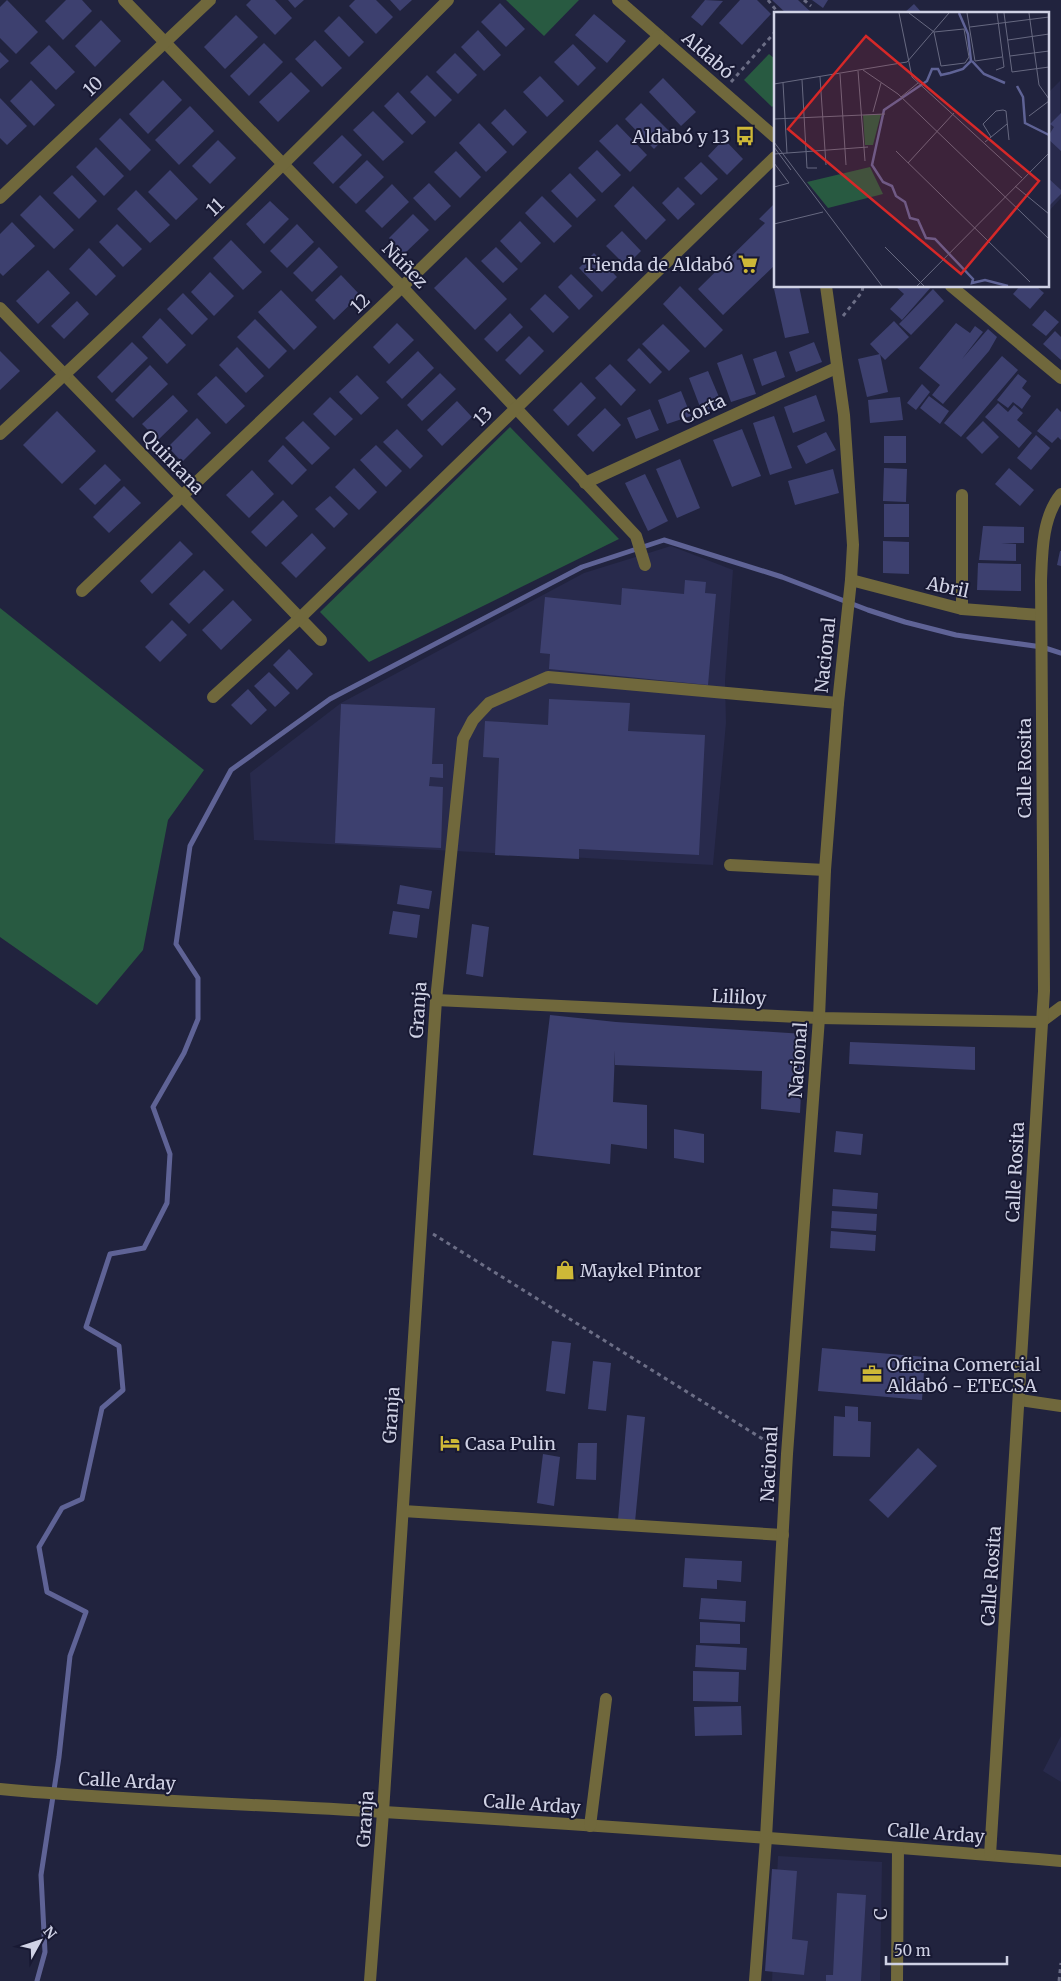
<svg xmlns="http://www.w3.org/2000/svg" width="1061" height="1981" viewBox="0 0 1061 1981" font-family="Merriweather,serif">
	<rect width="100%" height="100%" fill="#21233e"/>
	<g fill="#282a4c">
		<path d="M1060,81L1061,198L1047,213V94Z"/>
		<path d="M671,546L733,570L725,681L726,723L713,865L254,840L250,773L341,703L584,573Z"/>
		<path d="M1061,1736V1782L1043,1771Z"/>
		<path d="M778,1856L882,1862L880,1981H772Z"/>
	</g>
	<g fill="#285a41">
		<path d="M506,0H579L544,36Z"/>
		<path d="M769,54L775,59V104L772,107L744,80Z"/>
		<path d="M510,427L619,539L369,662L320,612Z"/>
		<path d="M0,608L204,770L168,820L143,950L97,1005L0,937Z"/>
	</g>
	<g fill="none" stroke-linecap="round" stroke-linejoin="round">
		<path stroke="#5f6396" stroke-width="5" d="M37,1981L45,1952L41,1875L59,1757L70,1656L86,1612L47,1592L39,1547L62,1508L82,1499L102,1408L123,1390L119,1346L86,1327L110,1254L144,1248L167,1203L170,1154L153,1107L184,1053L198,1019V978L176,944L190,846L231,770L330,699L582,567L664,540L782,577L868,610L905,622L956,635L1042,647L1061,653"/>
	</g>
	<g fill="#3d406f">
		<path d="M7,0L38,32L16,54L0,38V7Z"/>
		<path d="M66,0H82L92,11L63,40L45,21Z"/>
		<path d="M251,0H275L292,18L275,35L246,5Z"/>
		<path d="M288,0H304L295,8Z"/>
		<path d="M355,0H376L393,17L376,34L349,6Z"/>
		<path d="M390,0H412L400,11Z"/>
		<path d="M705,0L723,1L702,26L691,17Z"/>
		<path d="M740,0H757L771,14L742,45L719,23Z"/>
		<path d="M772,0H798L813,14H787Z"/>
		<path d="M812,0H828L823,8Z"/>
		<path d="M500,3L525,29L506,47L481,22Z"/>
		<path d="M914,4L923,14H903Z"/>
		<path d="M594,14L626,41L607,63L575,35Z"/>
		<path d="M236,15L258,37L225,69L204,47Z"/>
		<path d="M339,16L364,42L349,57L324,31Z"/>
		<path d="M101,20L121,41L95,67L75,46Z"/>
		<path d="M478,30L501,55L484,71L461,47Z"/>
		<path d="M315,40L342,68L322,87L295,59Z"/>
		<path d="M264,43L283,62L249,96L230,76Z"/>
		<path d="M573,44L596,68L578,86L554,62Z"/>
		<path d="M49,45L75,72L56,90L30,63Z"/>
		<path d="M0,52L9,61L0,69Z"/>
		<path d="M455,53L477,75L458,94L436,72Z"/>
		<path d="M291,72L310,91L278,122L259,102Z"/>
		<path d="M427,75L452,100L435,117L410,92Z"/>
		<path d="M540,76L564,101L547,117L523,92Z"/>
		<path d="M663,78L696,112L681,126L649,92Z"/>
		<path d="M31,80L55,105L34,126L10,101Z"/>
		<path d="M163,80L182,100L148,134L129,114Z"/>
		<path d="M398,92L426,122L412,135L384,106Z"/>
		<path d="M0,98L27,126L7,145L0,138Z"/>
		<path d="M641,103L670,132L654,149L625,119Z"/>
		<path d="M190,106L214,131L179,165L155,140Z"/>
		<path d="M505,109L527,132L513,146L491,123Z"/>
		<path d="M373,111L404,142L383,161L353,130Z"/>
		<path d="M1061,113V151L1047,138L1054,127L1050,124Z"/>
		<path d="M120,118L151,150L130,171L99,139Z"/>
		<path d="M479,123L507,152L486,172L459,143Z"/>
		<path d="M617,124L647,155L630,172L599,141Z"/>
		<path d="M342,135L362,155L333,184L313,163Z"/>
		<path d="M724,139L743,159L727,175L708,156Z"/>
		<path d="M218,140L236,158L210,184L192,166Z"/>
		<path d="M96,147L124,176L104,196L76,167Z"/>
		<path d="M597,150L621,175L602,193L578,168Z"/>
		<path d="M456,151L481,177L460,198L434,172Z"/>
		<path d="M367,160L384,177L356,204L339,187Z"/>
		<path d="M701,162L718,179L701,195L684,178Z"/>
		<path d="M170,170L198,199L176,220L148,192Z"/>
		<path d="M570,173L596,200L577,218L551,191Z"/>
		<path d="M72,175L97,201L79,219L53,193Z"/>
		<path d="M1047,177L1061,190V194L1047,208Z"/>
		<path d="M429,183L451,206L435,221L413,198Z"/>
		<path d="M392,184L409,202L382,228L365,211Z"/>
		<path d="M633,186L666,220L646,240L614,206Z"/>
		<path d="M678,187L695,204L678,220L662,203Z"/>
		<path d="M136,190L170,225L150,243L117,209Z"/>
		<path d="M40,195L74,230L54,249L20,215Z"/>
		<path d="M542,196L572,226L554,243L525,213Z"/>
		<path d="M270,201L289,219L264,244L246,224Z"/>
		<path d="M775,203V265L723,315L698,289L765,223L759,219Z"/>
		<path d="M413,214L429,230L404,254L389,238Z"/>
		<path d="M520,221L541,243L521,263L500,241Z"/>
		<path d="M12,222L35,246L3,276L0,273V234Z"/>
		<path d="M117,224L142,249L123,267L99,242Z"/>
		<path d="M297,224L314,242L287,268L270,251Z"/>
		<path d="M622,231L641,251L626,266L606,246Z"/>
		<path d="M231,240L262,272L243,290L213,258Z"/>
		<path d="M319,247L338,267L312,292L293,273Z"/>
		<path d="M496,247L518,269L503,283L481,261Z"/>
		<path d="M89,248L116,276L96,296L69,269Z"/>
		<path d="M594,253L617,277L602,292L579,268Z"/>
		<path d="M466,257L507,299L475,330L434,288Z"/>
		<path d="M48,270L70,293L38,324L16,301Z"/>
		<path d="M210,272L234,296L214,316L191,292Z"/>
		<path d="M571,274L593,296L579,310L558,287Z"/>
		<path d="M341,275L360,295L334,320L315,300Z"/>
		<path d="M680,286L723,330L705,348L663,304Z"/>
		<path d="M787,286H799L809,333L785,338L774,289Z"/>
		<path d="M895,286H932L902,320L890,309L904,294Z"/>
		<path d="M1020,286H1036L1044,293L1030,309L1013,294Z"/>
		<path d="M933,289L944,301L911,335L899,324Z"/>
		<path d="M281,290L317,327L294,350L258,312Z"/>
		<path d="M183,293L208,319L192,335L167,309Z"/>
		<path d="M545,294L569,317L553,333L530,309Z"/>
		<path d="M77,301L89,314L64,339L51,326Z"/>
		<path d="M1045,310L1059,322L1046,336L1032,325Z"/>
		<path d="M510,313L523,327L497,352L484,339Z"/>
		<path d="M160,318L186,345L167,364L142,337Z"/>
		<path d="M255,319L287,351L269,369L237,337Z"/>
		<path d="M894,321L909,337L885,360L870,344Z"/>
		<path d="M397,323L414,340L389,364L373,347Z"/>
		<path d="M956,323L970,333L975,326L983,332L962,359L988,329L997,337L989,351L943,404L932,395L940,385L919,368Z"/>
		<path d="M663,324L690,351L669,371L642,344Z"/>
		<path d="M1055,331L1061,337V360L1043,344Z"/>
		<path d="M529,336L544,351L520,375L505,360Z"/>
		<path d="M132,342L148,358L112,393L97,377Z"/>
		<path d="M814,342L822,362L796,372L789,352Z"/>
		<path d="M237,347L264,376L246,393L219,365Z"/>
		<path d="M639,348L662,372L650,384L627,360Z"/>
		<path d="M0,351L20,371L0,390Z"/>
		<path d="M418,351L434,368L402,399L386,382Z"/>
		<path d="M776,351L785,377L762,386L753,359Z"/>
		<path d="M742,354L756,394L731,402L717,363Z"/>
		<path d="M880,354L888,392L867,397L858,359Z"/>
		<path d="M1002,356L1018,370L961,437L944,423Z"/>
		<path d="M610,364L636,390L621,406L595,378Z"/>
		<path d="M150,365L168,384L133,418L115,400Z"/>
		<path d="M708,371L722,404L702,412L689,378Z"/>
		<path d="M440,373L456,389L422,421L407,405Z"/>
		<path d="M1018,374L1027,381L1022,388L1031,396L1022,409L1013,402L1008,408L997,400Z"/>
		<path d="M357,375L379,398L361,415L339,392Z"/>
		<path d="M216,376L245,406L226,424L197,394Z"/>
		<path d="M581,382L596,398L568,426L553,410Z"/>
		<path d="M922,384L930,392L916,410L907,403Z"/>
		<path d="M681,391L691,416L667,424L658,400Z"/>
		<path d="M173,395L188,411L158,440L142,424Z"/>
		<path d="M816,395L825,421L793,433L784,407Z"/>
		<path d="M929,396L949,411L940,424L920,408Z"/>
		<path d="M330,397L353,419L335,436L313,414Z"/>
		<path d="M900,397L903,420L870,423L868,400Z"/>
		<path d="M457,401L472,417L442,446L427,430Z"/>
		<path d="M998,403L1008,412L1014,405L1023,413L1017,420L1032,433L1019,448L985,417Z"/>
		<path d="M605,408L621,425L593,452L577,435Z"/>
		<path d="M1057,408L1061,412V440L1058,437L1052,443L1037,431Z"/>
		<path d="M650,409L659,430L636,439L627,418Z"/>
		<path d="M57,411L96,451L62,484L23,445Z"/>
		<path d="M774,416L792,468L770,475L753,423Z"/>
		<path d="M197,418L211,433L182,462L168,447Z"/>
		<path d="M303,421L330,448L312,465L285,438Z"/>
		<path d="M983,421L999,437L982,454L966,438Z"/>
		<path d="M397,429L423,456L410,469L383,442Z"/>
		<path d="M742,429L761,476L732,487L713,440Z"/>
		<path d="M826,432L836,450L806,464L797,446Z"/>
		<path d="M1036,435L1050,448L1031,470L1017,458Z"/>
		<rect x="884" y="436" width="22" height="27"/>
		<path d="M283,445L307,470L292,485L268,461Z"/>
		<path d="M376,445L402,471L386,487L360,460Z"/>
		<path d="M680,459L700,508L677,518L656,469Z"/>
		<path d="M105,464L121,480L95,505L79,489Z"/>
		<path d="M354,468L377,492L359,510L335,487Z"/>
		<path d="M884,468L907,469L906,502L883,501Z"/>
		<path d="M1009,468L1034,490L1020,506L995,484Z"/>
		<path d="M833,469L839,493L795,505L788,481Z"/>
		<path d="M252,470L274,494L249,518L226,495Z"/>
		<path d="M645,474L668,521L648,531L625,483Z"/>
		<path d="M124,486L141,503L109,533L93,517Z"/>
		<path d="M330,496L348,514L334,528L315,509Z"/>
		<path d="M283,500L298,516L266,547L251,532Z"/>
		<rect x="884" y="504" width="25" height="33"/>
		<path d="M983,526L1024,527V543H1001L1016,544V561L979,560Z"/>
		<path d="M312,533L326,548L296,578L281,563Z"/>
		<path d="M180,541L193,554L152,594L140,581Z"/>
		<path d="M883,541L909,542V574L883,573Z"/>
		<path d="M1060,551H1061V566L1057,565Z"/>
		<path d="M978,563L1021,564V591L977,590Z"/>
		<path d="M204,570L224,590L189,624L169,604Z"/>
		<path d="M685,580L706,582L705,593L716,594L708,685L549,669L550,654L540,653L545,597L621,605L622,588L684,594Z"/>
		<path d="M233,600L252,620L221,650L202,630Z"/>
		<path d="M172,620L187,635L160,662L145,647Z"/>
		<path d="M289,649L313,674L297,690L273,665Z"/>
		<path d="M269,672L290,693L275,707L254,686Z"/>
		<path d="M248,689L267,710L251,725L231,705Z"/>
		<path d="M549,699L630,703L628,731L705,735L699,855L579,849V859L495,855L499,758L483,757L485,721L548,725Z"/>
		<path d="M341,704L435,708L432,764H443V778L430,777L429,786L443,787L441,848L335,843Z"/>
		<path d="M400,885L432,891L429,909L397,904Z"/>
		<path d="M393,911L420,915L417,938L389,934Z"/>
		<path d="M472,924L489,927L483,977L466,974Z"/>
		<path d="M550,1015L616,1022L804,1034L800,1113L761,1109L762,1071L615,1065V1050L613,1102L647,1105V1149L611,1144L610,1164L533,1155Z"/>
		<path d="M850,1042L975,1047V1070L849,1064Z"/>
		<path d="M674,1129L704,1134V1163L674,1158Z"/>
		<path d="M836,1131L863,1134L861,1155L834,1152Z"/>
		<path d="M833,1189L878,1193L877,1209L832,1206Z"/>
		<path d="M832,1211L877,1214L876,1231L831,1228Z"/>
		<path d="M831,1231L876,1235L875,1251L830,1248Z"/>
		<path d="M552,1341L571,1343L565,1394L546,1391Z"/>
		<path d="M822,1348L925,1357L922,1400L818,1391Z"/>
		<path d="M593,1361L611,1363L606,1411L588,1409Z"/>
		<path d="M845,1406L858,1407V1421L871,1422L870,1457L833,1456L834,1416L845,1417Z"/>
		<path d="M627,1415L645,1417L635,1522L618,1520Z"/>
		<path d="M578,1443H597L596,1480L576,1479Z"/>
		<path d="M918,1448L937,1466L888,1518L869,1500Z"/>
		<path d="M543,1454L560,1457L554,1506L537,1503Z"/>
		<path d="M685,1558L742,1561L741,1582L717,1580V1589L683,1587Z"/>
		<path d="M701,1598L746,1601L745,1622L699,1619Z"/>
		<path d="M700,1622L740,1624V1644L700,1643Z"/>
		<path d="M696,1645L747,1648L746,1670L695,1667Z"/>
		<path d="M693,1671L739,1672L738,1702L693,1701Z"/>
		<path d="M741,1706L742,1735L695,1736L694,1707Z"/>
		<path d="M772,1869L797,1871L792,1939L808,1941L804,1975L765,1971Z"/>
		<path d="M837,1893L866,1895L861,1981H826V1975H833Z"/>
	</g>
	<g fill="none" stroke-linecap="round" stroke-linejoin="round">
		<g stroke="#6c6e86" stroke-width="3" stroke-dasharray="4 4" stroke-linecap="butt">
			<path d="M768,0L779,14"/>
			<path d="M804,0L811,6"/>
			<path d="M731,82L775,32"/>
			<path d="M843,316L862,292L863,286"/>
			<path d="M433,1234L774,1446"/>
			<path d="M1059,1981L1061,1963"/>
		</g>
		<g stroke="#70683c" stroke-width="12">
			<path d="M124,0L402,287L636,536L645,565"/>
			<path d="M618,0L775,137"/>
			<path d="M0,198L210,0"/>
			<path d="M951,286L1061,378"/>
			<path d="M0,308L321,640"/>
			<path d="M0,434C154,294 301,147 448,0"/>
			<path d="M585,483L836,368"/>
			<path d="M851,580L962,609L1040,615"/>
			<path d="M82,591L402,287L659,36"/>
			<path d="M962,609V495"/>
			<path d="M213,697L300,618L775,157"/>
			<path d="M730,865L825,870"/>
			<path d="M436,1000L819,1018L1041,1022L1061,1007"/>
			<path d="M1020,1400L1061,1406"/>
			<path d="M403,1511L783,1535"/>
			<path d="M0,1789C128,1801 256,1804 384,1812C610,1826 836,1842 1061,1861"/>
			<path d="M590,1826L606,1699"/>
			<path d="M990,1855L1044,991L1041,581C1042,553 1042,517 1061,494"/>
			<path d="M370,1981L383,1812L436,1000L463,739L473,720L489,703L548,677L838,703"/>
			<path d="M755,1981L766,1838L787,1454L819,1018L825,870L838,703L851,580L853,545L844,415L826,286"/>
			<path d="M897,1981L898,1848"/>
		</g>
	</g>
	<defs>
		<symbol id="bus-bare" viewBox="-9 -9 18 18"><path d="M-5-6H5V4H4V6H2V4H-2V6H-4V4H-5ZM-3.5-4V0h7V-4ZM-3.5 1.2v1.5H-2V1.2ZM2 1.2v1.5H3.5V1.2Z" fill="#ceb837" stroke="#181933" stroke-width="2.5" paint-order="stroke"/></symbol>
		<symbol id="supermarket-bare" viewBox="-9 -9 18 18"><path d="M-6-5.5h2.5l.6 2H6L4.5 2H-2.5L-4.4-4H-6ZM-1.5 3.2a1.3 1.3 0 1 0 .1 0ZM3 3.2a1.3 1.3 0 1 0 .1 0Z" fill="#ceb837" stroke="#181933" stroke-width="2.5" paint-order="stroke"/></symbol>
		<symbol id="shop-bare" viewBox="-9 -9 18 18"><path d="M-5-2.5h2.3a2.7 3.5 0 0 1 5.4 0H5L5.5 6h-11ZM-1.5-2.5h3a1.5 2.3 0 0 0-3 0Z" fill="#ceb837" stroke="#181933" stroke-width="2.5" paint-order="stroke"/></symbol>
		<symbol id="office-bare" viewBox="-9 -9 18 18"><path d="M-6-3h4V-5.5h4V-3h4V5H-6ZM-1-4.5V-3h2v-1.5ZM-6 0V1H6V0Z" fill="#ceb837" stroke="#181933" stroke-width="2.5" paint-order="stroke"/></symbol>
		<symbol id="hotel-bare" viewBox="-9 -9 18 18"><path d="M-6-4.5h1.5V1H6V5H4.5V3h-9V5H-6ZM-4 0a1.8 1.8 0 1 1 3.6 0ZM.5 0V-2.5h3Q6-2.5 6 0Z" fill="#ceb837" stroke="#181933" stroke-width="2.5" paint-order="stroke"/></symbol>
	</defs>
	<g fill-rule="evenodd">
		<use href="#bus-bare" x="731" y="122" width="28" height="28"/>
		<use href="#supermarket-bare" x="734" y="250" width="28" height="28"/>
		<use href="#shop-bare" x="551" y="1256" width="28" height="28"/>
		<use href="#office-bare" x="858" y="1360" width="28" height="28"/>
		<use href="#hotel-bare" x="436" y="1429" width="28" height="28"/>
	</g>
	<g text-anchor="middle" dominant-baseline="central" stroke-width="4" stroke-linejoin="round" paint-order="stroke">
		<g font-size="18" fill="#d0d2e5" stroke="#181933">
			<text transform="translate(708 55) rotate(41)">Aldabó</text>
			<text transform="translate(93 86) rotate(-43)">10</text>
			<text transform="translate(215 207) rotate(-44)">11</text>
			<text transform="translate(405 265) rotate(46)">Núñez</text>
			<text transform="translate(360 303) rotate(-44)">12</text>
			<text transform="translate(703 409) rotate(-25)">Corta</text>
			<text transform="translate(483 416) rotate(-44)">13</text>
			<text transform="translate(173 462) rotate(46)">Quintana</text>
			<text transform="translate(948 587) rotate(12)">Abril</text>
			<text transform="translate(825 655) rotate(-84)">Nacional</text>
			<text transform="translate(1024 768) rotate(-90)">Calle Rosita</text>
			<text transform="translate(739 997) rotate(3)">Lililoy</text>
			<text transform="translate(418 1010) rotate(-86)">Granja</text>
			<text transform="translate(798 1060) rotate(-86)">Nacional</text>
			<text transform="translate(1015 1172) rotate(-87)">Calle Rosita</text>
			<text transform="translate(391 1415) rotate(-86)">Granja</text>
			<text transform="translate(769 1464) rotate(-87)">Nacional</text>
			<text transform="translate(991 1576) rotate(-86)">Calle Rosita</text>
			<text transform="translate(127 1781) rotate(3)">Calle Arday</text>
			<text transform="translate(532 1804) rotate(4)">Calle Arday</text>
			<text transform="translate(365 1819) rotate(-86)">Granja</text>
			<text transform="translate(936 1833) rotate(4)">Calle Arday</text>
			<text transform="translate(880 1914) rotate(-90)">C</text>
		</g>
		<g font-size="18" fill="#d0d2e5" stroke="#181933" text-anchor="start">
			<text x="730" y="136" text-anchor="end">Aldabó y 13</text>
			<text x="733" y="264" text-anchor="end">Tienda de Aldabó</text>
			<text x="580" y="1270">Maykel Pintor</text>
			<text x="887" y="1364">Oficina Comercial<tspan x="887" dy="21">Aldabó - ETECSA</tspan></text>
			<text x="465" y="1443">Casa Pulin</text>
		</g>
	</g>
	<g transform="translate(774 12)">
		<rect width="275" height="275" fill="#21233e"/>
		<path d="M107,102L99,133H91L89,103ZM96,155L109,182L54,196L33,170Z" fill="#285a41"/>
		<path fill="none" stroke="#5f6396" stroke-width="2.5" d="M185,1L194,22L197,49L189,57L176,61L167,63L164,57H158L153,69L110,98L98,153L109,170L118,174L122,184L131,190L136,206L144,208L152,226L161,227L199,267L198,271L211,268L234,274M198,49L210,62L231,71M243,74L249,85L251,111L275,123"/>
		<path fill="none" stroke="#676981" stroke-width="1" d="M125,1L138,65L248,166M135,1L160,20L190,17L195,45L191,51L167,54L160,20M193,1L201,49L228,45M230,1L238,60L275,55M255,1L265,73L275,87M196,15L275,5M234,28L275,22M236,44L275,39M89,58L124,82L275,227M222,58L230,55L223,1M84,59L91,149M66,62L72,153M46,65L52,153M28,68L33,156H43M9,71L13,141M0,72L133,50L175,1M127,85L144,71M99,100L107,71M255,104L275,89M0,107L111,102M217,125L209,112L222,99L229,98L232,99L235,128M0,130L108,274M211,130L233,112M0,135L17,158M122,139L256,270M0,142L94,135M0,151L15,171L0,175M134,151L180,101M241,174L275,202M0,212L49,200M111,235L150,274M143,274L275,141"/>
		<path fill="#d62828" fill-opacity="0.15" stroke="#d62828" stroke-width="2.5" d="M92,24L265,169L187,262L14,117Z"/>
		<rect width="275" height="275" fill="none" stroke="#d0d2e5" stroke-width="2.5"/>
	</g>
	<g transform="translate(40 1941) rotate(50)" stroke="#181933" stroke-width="4" paint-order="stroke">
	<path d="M0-4L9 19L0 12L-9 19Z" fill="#d0d2e5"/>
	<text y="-8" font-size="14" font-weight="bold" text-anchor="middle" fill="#d0d2e5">N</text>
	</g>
	<path d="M886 1956v8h121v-8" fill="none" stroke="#d0d2e5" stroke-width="2.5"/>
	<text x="894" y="1956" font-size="15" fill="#d0d2e5" stroke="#181933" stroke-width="4" paint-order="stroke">50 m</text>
</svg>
